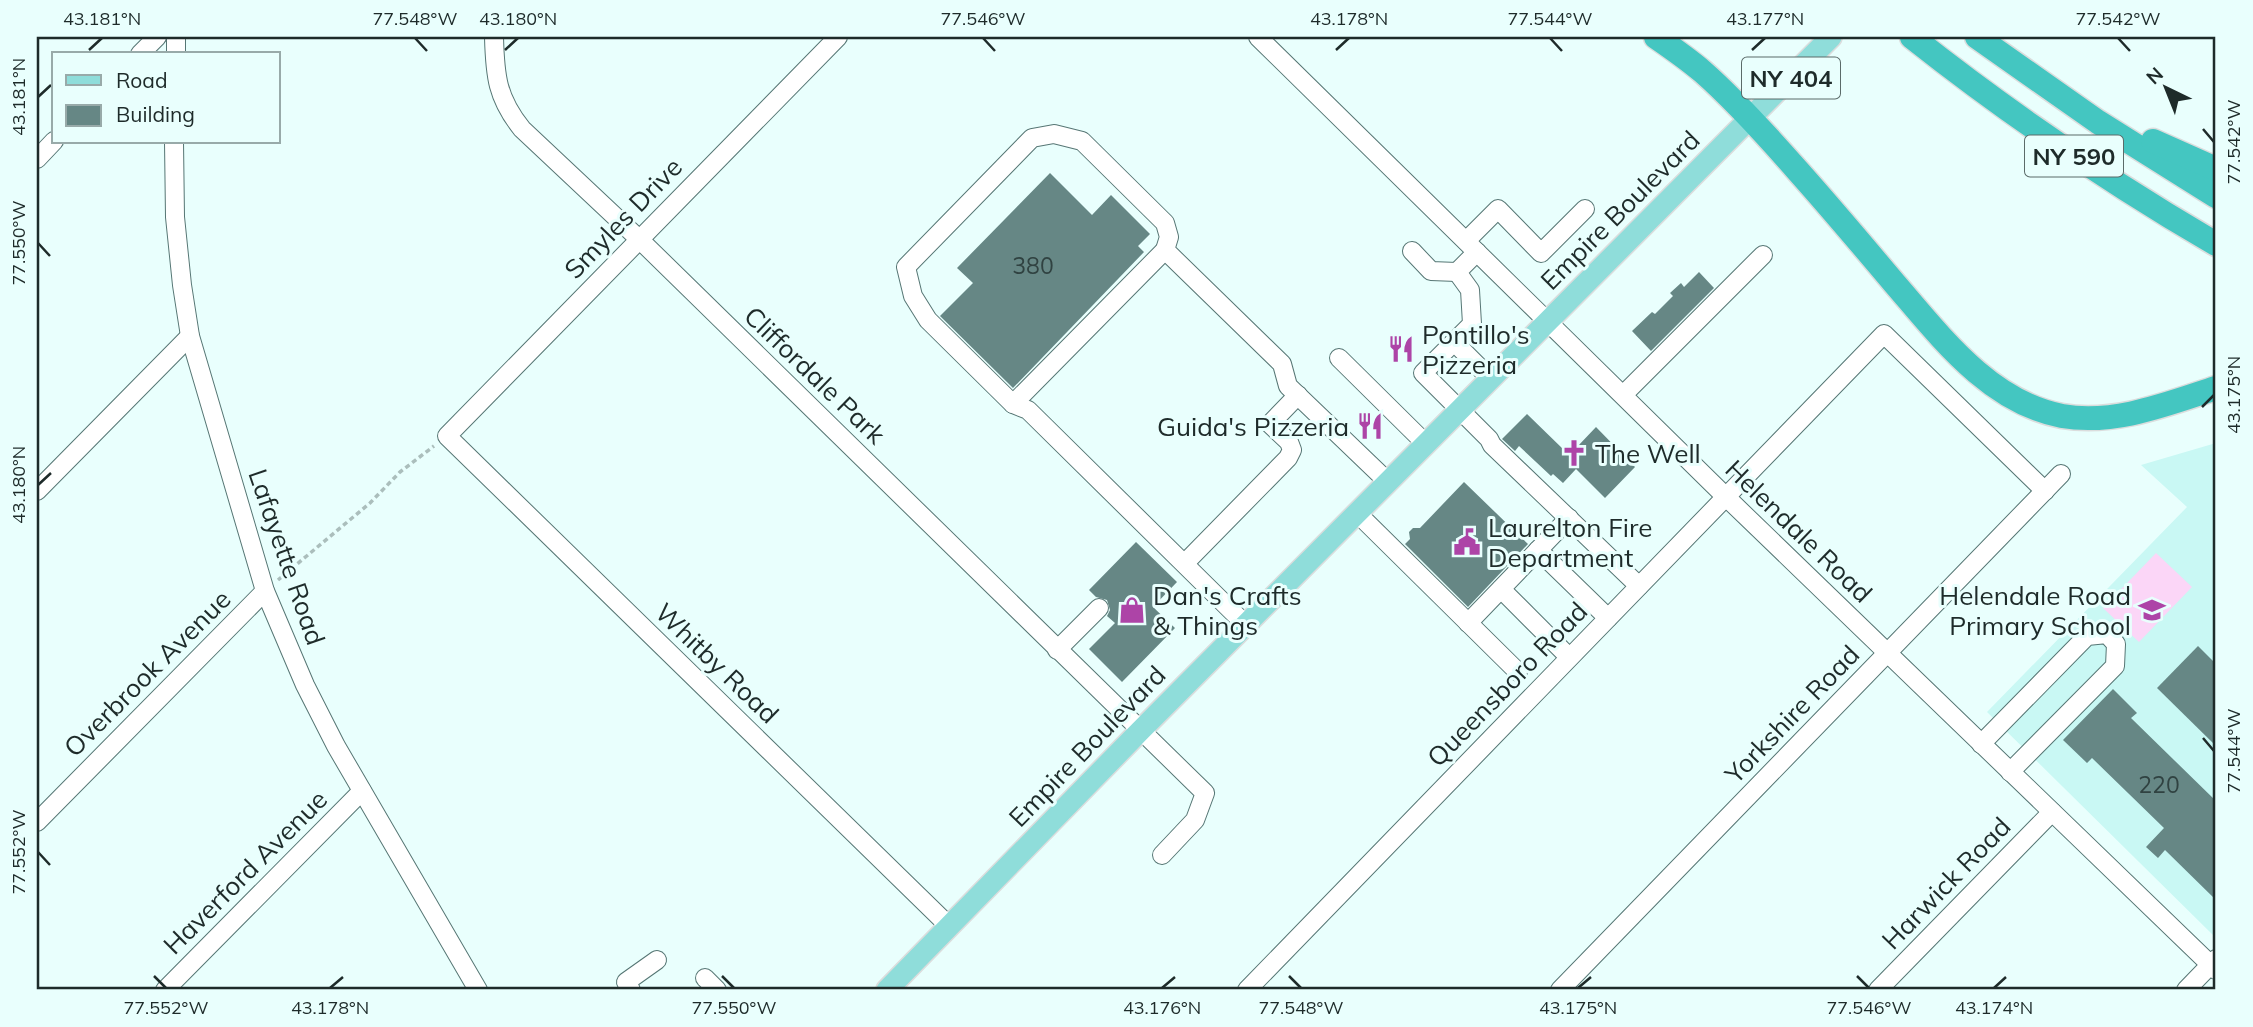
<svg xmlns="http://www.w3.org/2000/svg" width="2253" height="1027" viewBox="0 0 2253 1027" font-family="Mulish,sans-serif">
	<rect width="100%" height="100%" fill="#e9fffd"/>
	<path fill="#c9f8f4" d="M2216,443V933L2214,936L1987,712L2187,507L2141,465Z"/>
	<path fill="#fbd6f7" d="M2156,553L2192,587L2139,642L2103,608Z"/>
	<g fill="#668785">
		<path d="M1050,173L1092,215L1111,195L1150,234L1138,246L1144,252L1013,388L940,316L973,283L957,268Z"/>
		<path d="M1699,272L1714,288L1651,351L1632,331L1652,312L1655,314L1673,296L1670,293L1681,283L1684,287Z"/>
		<path d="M1527,414L1564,450L1572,442L1577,447L1596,427L1635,467L1605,498L1576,469L1563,483L1553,474L1551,476L1519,446L1515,451L1502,439Z"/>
		<path d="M1464,482L1528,544L1468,607L1405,544L1410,539L1409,532L1413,528H1420Z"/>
		<path d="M1136,542L1177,582L1153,607L1175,628L1122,682L1089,649L1115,623L1107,616L1110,610L1107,600L1096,597L1089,590Z"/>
		<path d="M2198,646L2216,664V746L2157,688Z"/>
		<path d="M2113,689L2137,713L2131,718L2216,801V900L2165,850L2158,858L2146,847L2164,828L2092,758L2087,763L2063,740Z"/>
	</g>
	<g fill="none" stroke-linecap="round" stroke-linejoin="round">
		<defs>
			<g id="minor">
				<path d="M494,37C495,76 497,98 522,129L639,239L1205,793L1195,820L1162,855"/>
				<path d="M838,37L447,436L950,927"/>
				<path d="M1258,37L1725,496L2216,970"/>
				<path d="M140,54L157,37"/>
				<path d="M176,54V37"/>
				<path d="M174,142L175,217L182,285L190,336L265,591L305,685L336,746L478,990"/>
				<path d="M37,159L54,141"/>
				<path d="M1466,241L1498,209L1541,253L1585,209"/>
				<path d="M1412,251L1431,271L1457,272"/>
				<path d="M1477,252L1457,272L1470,290L1472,324L1423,373L1489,439L1492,445L1639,586"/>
				<path d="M1454,342L1491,379"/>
				<path d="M1339,358L1426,444"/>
				<path d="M1623,395L1763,255"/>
				<path d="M1013,404L1165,250"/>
				<path d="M37,491L190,336"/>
				<path d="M1357,513L1518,672"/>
				<path d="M1538,550L1608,618"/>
				<path d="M1185,563L1288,458L1292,450L1289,442L1270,424L1298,395"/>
				<path d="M1501,589L1569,657"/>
				<path d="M1468,623L1569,518"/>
				<path d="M1246,625L1028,410L1013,404L928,320L913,296L906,267L1032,138L1054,134L1082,141L1165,223L1169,237L1165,250L1282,364L1288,386L1388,482"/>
				<path d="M1057,650L1099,608"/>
				<path d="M1981,744L2087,636L2107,634L2116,644L2115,666L2010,772"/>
				<path d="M37,822L265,591"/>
				<path d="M705,978L717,990"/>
				<path d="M165,990L362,791"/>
				<path d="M631,990L626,982L657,960"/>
				<path d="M1247,990L1884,334L2045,491"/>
				<path d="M1560,990L2061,474"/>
				<path d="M1878,990L2052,812"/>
				<path d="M2186,990L2216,959"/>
			</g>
			<path id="major" d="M887,990L1140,731L1831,37"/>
			<g id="highway">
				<path d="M1656,37C1672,48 1688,59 1703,72C1736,101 1769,138 1798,171C1831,208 1863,246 1895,284C1940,336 1989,402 2062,416C2115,425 2167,404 2216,388"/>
				<path d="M1912,37C2008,113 2110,182 2216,244"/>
				<path d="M1977,37L2098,122L2216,196"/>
				<path d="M2153,141L2216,169"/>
			</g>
		</defs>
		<use href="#minor" stroke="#567674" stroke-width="20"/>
		<use href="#major" stroke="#dbdddd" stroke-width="24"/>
		<use href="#highway" stroke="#dbdddd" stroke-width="27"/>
		<path stroke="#abbebc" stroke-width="3.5" stroke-dasharray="5 3.5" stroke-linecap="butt" d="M278,580L370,503L400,472L434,446"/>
		<use href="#minor" stroke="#fff" stroke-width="18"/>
		<use href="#major" stroke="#8fddda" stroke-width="21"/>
		<use href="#highway" stroke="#44c6c1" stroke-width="24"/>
	</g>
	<path fill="none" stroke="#1e2b2a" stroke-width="2.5" d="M415,38L427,51M983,38L995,51M1550,38L1562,51M2118,38L2130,51M89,50L102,38M505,50L518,38M1336,50L1349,38M1752,50L1765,38M38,97L51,85M2203,129L2214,142M38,243L50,256M2202,407L2214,395M38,485L51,473M2203,738L2214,751M38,852L50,865M154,976L166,988M722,976L734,988M1289,976L1301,988M1857,976L1869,988M330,988L343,977M1162,988L1175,977M1578,988L1591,977M1994,988L2006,977"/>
	<defs>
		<symbol id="restaurant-bare" viewBox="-9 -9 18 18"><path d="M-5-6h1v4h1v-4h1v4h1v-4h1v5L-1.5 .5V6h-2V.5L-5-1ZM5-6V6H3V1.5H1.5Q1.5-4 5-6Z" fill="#ad44a7" stroke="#e9fffd" stroke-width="2.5" paint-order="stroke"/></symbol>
		<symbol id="church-bare" viewBox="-9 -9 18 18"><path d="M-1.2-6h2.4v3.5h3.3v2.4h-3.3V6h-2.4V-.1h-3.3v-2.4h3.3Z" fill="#ad44a7" stroke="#e9fffd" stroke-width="2.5" paint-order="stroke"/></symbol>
		<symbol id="civic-bare" viewBox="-9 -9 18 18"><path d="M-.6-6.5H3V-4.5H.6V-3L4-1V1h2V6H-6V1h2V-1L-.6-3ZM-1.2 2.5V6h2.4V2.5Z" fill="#ad44a7" stroke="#e9fffd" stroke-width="2.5" paint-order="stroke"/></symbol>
		<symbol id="shop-bare" viewBox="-9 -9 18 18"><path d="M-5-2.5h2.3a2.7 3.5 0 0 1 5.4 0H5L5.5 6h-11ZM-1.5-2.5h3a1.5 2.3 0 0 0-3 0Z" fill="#ad44a7" stroke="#e9fffd" stroke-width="2.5" paint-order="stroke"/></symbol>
		<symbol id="school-bare" viewBox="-9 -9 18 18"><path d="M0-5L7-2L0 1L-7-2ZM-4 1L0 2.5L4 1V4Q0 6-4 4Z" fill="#ad44a7" stroke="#e9fffd" stroke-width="2.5" paint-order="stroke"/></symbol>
	</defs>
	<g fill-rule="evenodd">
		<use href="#restaurant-bare" x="1382" y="330" width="38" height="38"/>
		<use href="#restaurant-bare" x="1351" y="407" width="38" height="38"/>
		<use href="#church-bare" x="1555" y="434" width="38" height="38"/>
		<use href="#civic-bare" x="1448" y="523" width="38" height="38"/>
		<use href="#shop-bare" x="1113" y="591" width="38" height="38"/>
		<use href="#school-bare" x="2133" y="591" width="38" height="38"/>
	</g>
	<g text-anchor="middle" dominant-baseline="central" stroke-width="6" stroke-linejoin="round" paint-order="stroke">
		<g font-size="23" fill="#304241">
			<text x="1033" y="265">380</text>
			<text x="2159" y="784">220</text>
		</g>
		<g fill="#e9fffd" stroke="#5b6b69" stroke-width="2">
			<rect x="1742" y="57.5" width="98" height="41" rx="5"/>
			<rect x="2025" y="135.5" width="98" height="41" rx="5"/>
		</g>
		<g font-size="24" font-weight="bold" fill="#1e2b2a">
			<text x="1791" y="78">NY 404</text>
			<text x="2074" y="156">NY 590</text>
		</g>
		<g font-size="26" fill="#1e2b2a" stroke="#e9fffd">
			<text transform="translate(1620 210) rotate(-45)">Empire Boulevard</text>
			<text transform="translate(623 218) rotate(-46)">Smyles Drive</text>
			<text transform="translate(815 375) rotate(44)">Cliffordale Park</text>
			<text transform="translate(1799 531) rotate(44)">Helendale Road</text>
			<text transform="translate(287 557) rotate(71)">Lafayette Road</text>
			<text transform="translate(717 663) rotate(44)">Whitby Road</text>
			<text transform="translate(147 673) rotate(-45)">Overbrook Avenue</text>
			<text transform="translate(1507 684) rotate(-46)">Queensboro Road</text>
			<text transform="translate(1792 714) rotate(-46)">Yorkshire Road</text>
			<text transform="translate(1087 746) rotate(-46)">Empire Boulevard</text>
			<text transform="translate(245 872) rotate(-45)">Haverford Avenue</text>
			<text transform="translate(1946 883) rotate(-46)">Harwick Road</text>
		</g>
		<g font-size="26" fill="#1e2b2a" stroke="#e9fffd" text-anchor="start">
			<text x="1422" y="334">Pontillo's<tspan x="1422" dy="30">Pizzeria</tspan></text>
			<text x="1349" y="426" text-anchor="end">Guida's Pizzeria</text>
			<text x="1595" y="453">The Well</text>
			<text x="1488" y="527">Laurelton Fire<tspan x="1488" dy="30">Department</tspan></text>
			<text x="1153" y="595">Dan's Crafts<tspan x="1153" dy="30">&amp; Things</tspan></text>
			<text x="2131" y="595" text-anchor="end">Helendale Road<tspan x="2131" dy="30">Primary School</tspan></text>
		</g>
	</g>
	<rect width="2253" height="1027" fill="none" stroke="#e9fffd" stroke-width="77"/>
	<rect x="52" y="52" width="228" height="91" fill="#e9fffd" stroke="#98aaa9" stroke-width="2"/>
	<rect x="66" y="75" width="35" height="10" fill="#8fddda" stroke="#98aaa9" stroke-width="2"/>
	<text x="116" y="88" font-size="21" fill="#1e2b2a">Road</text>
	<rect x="66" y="105" width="35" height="21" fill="#668785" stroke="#98aaa9" stroke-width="2"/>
	<text x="116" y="122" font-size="21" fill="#1e2b2a">Building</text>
	<g transform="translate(2166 88) rotate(317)" stroke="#e9fffd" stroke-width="5" paint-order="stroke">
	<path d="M0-5L12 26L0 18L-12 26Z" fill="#1e2b2a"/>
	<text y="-10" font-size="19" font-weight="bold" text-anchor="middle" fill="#1e2b2a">N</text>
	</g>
	<rect x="38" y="38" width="2176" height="950" fill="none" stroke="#1e2b2a" stroke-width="2.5"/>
	<g font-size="18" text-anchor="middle" fill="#1e2b2a">
		<text x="102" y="25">43.181°N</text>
		<text x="415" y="25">77.548°W</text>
		<text x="518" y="25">43.180°N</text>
		<text x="983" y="25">77.546°W</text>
		<text x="1349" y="25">43.178°N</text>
		<text x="1550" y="25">77.544°W</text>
		<text x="1765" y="25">43.177°N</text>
		<text x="2118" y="25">77.542°W</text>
		<text transform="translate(19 97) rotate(-90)" y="6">43.181°N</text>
		<text transform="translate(2234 142) rotate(-90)" y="6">77.542°W</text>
		<text transform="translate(19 243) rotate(-90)" y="6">77.550°W</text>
		<text transform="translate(2234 395) rotate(-90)" y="6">43.175°N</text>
		<text transform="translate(19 485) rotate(-90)" y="6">43.180°N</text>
		<text transform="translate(2234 751) rotate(-90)" y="6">77.544°W</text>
		<text transform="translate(19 852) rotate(-90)" y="6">77.552°W</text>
		<text x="166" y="1014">77.552°W</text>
		<text x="330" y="1014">43.178°N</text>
		<text x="734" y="1014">77.550°W</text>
		<text x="1162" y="1014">43.176°N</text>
		<text x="1301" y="1014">77.548°W</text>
		<text x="1578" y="1014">43.175°N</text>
		<text x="1869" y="1014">77.546°W</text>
		<text x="1994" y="1014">43.174°N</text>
	</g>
</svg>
